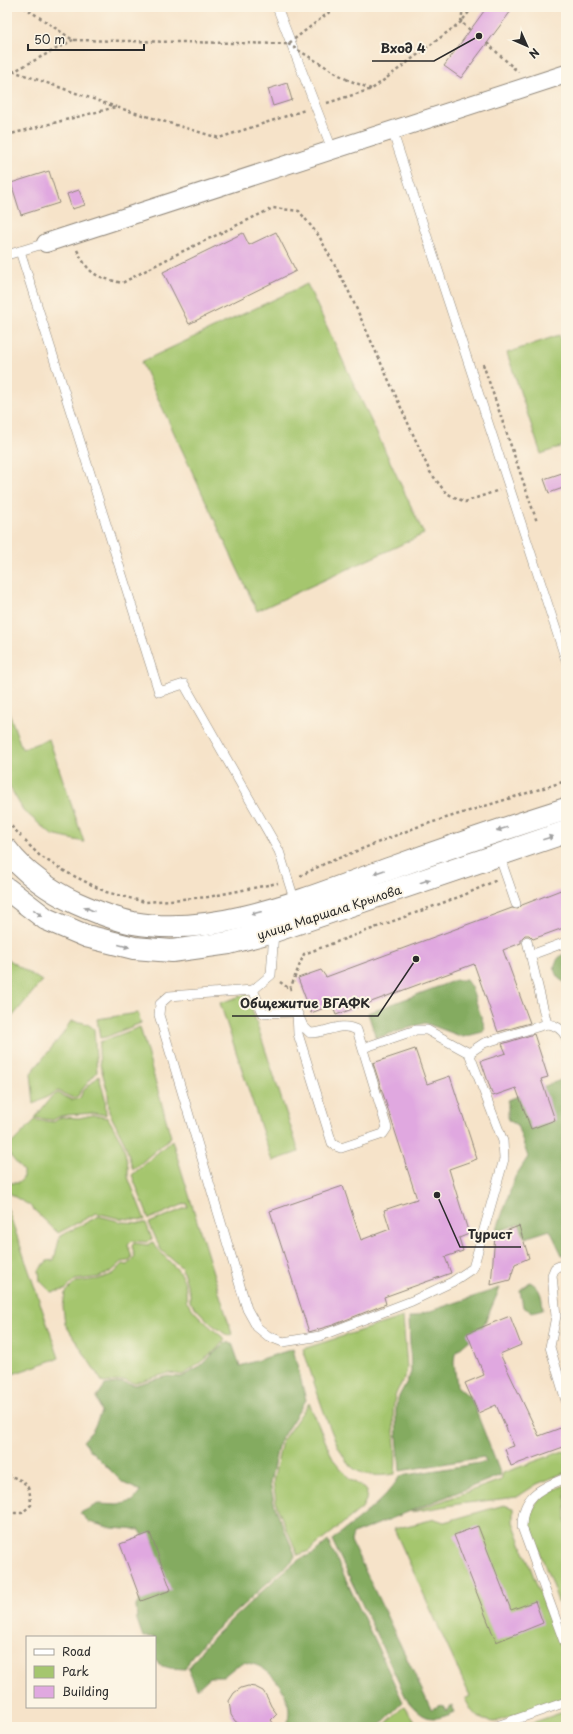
<svg xmlns="http://www.w3.org/2000/svg" width="573" height="1734" viewBox="0 0 573 1734" font-family="'Playpen Sans',sans-serif">
	<rect width="100%" height="100%" fill="#fcf5e5"/>
	<filter id="ink" filterUnits="userSpaceOnUse"><feTurbulence type="fractalNoise" baseFrequency=".025" numOctaves="2"/><feDisplacementMap in="SourceGraphic" scale="8" xChannelSelector="R" yChannelSelector="G"/><feConvolveMatrix kernelMatrix="1 2 1 2 8 2 1 2 1" color-interpolation-filters="sRGB"/></filter>
	<filter id="wash" filterUnits="userSpaceOnUse"><feTurbulence type="fractalNoise" baseFrequency=".012" numOctaves="4" result="noise"/><feDisplacementMap in="SourceGraphic" scale="16" xChannelSelector="R" yChannelSelector="G"/><feGaussianBlur stdDeviation="0.9" result="paint"/><feColorMatrix in="noise" values="0 0 0 0 0 0 0 0 0 0 0 0 0 0 0 0 0 1.4 0 .05"/><feComposite in="paint" operator="in"/></filter>
	<g filter="url(#wash)">
		<rect width="100%" height="100%" fill="#f6e3c9"/>
		<g fill="#a5c66e" stroke="#68784c">
			<path d="M307,284L424,534L257,611L141,362Z"/>
			<path d="M559,335L566,356V445L541,454L507,353Z"/>
			<path d="M7,707L22,749L49,739L84,842L52,835L23,810L7,782Z"/>
			<path d="M7,959L42,981L13,1016H7Z"/>
			<path d="M247,994L299,1152L272,1161L220,1003Z"/>
			<path d="M138,1013L141,1023L106,1037L100,1038L97,1019Z"/>
			<path d="M71,1021C80,1022 87,1022 94,1029L97,1072L81,1091L78,1096L73,1098L58,1091L34,1104L31,1073L62,1035Z"/>
			<path d="M140,1027L171,1137L133,1170L125,1143L109,1112L108,1093L100,1064L99,1051L100,1042Z"/>
			<path d="M99,1076L105,1098L106,1115L94,1113L67,1115L60,1116L53,1120L35,1118L51,1097L58,1093L72,1100L80,1098L83,1091Z"/>
			<path d="M93,1115L108,1118L123,1144L128,1166V1177L145,1220L117,1218L97,1213L58,1233L29,1205L15,1197L7,1191L10,1183H18L23,1179V1171L8,1153L11,1144L35,1120L54,1122L61,1117L79,1118Z"/>
			<path d="M172,1140L232,1334L228,1336L210,1323L190,1302V1294L182,1268L161,1250L149,1223L188,1207L187,1203L149,1219L132,1175Z"/>
			<path d="M7,1207L59,1358L7,1376Z"/>
			<path d="M99,1216L122,1222L146,1223L152,1239L147,1242L132,1241L128,1245L132,1258L129,1261L122,1262L111,1272L99,1277L75,1280L65,1290L51,1292L40,1281L39,1270L47,1261L54,1260L60,1236Z"/>
			<path d="M153,1242C167,1265 189,1269 186,1301C197,1316 211,1328 225,1339L217,1349L192,1369L183,1375L169,1373L134,1383L125,1380L103,1383L65,1324L63,1307L65,1293L76,1282L99,1279L113,1274L123,1264L128,1265L135,1257L132,1246L134,1243L148,1245Z"/>
			<path d="M403,1317L407,1368C406,1381 395,1389 394,1402C391,1426 398,1450 395,1474C382,1476 364,1477 353,1468C334,1454 312,1374 303,1349Z"/>
			<path d="M309,1403L333,1459L349,1478L367,1491L366,1500L362,1508L309,1551L298,1555L277,1507L273,1482L282,1441Z"/>
			<path d="M566,1450V1472L537,1484L517,1497L459,1504L411,1512L501,1480L503,1473Z"/>
			<path d="M566,1485V1623L529,1522C534,1499 545,1492 566,1485Z"/>
			<path d="M504,1505L513,1508V1522L566,1662V1697L495,1722C476,1720 474,1715 465,1699L470,1696L394,1529L435,1519L444,1522Z"/>
			<path d="M404,1706L415,1722L416,1727H382Z"/>
			<path d="M566,1711V1727H520Z"/>
		</g>
		<g fill="#84ab61" stroke="#586b46">
			<path d="M566,953V983H565C563,981 558,979 557,976C551,967 557,956 566,953Z"/>
			<path d="M456,980H466L471,987L485,1028L483,1032L463,1037L425,1023L376,1038L368,1013Z"/>
			<path d="M566,1078V1255H562L550,1230L525,1238L519,1224L496,1232L515,1177L528,1157L517,1125L508,1120V1100Z"/>
			<path d="M530,1282C541,1288 542,1297 543,1309L532,1312L523,1307L520,1290Z"/>
			<path d="M500,1288L482,1329L455,1353L454,1363L457,1386L471,1398L501,1475L353,1534L351,1541L431,1709L442,1705L446,1711L452,1706L455,1712C431,1723 423,1719 407,1700L332,1540C355,1521 384,1502 400,1476L486,1462L484,1457L400,1471C399,1452 395,1425 396,1407C397,1395 407,1385 411,1372L409,1318Z"/>
			<path d="M566,1327V1351L559,1329Z"/>
			<path d="M226,1342L232,1343L240,1366L293,1349L306,1400L279,1442L270,1483L275,1507L296,1557L210,1635L192,1656L185,1669L170,1668L159,1665L155,1658V1637H143L137,1620L136,1606L146,1588L149,1548L140,1530L112,1528L89,1522L80,1513L98,1504L118,1505L133,1501L141,1491L123,1483L92,1452L83,1441L93,1430L101,1412L97,1397L105,1385L123,1382L135,1385L167,1376L182,1377L198,1368Z"/>
			<path d="M328,1541L403,1702L378,1727H285C298,1706 277,1673 256,1665C252,1664 248,1663 244,1662L235,1667L223,1677H210L197,1689L188,1669L203,1648L216,1634L282,1573L300,1559L314,1553Z"/>
		</g>
		<g id="blocks">
			<g fill="#e0a8e0">
				<path d="M487,7H514L461,78L444,66Z"/>
				<path d="M287,83L292,100L273,106L268,89Z"/>
				<path d="M49,171L59,203L21,215L11,183Z"/>
				<path d="M79,190L85,205L72,209L67,194Z"/>
				<path d="M276,232L296,271L189,324L163,272L243,233L249,245Z"/>
				<path d="M562,473L566,487L549,493L544,479Z"/>
				<path d="M566,888V927L533,939L529,935H525L521,939V943L503,950L530,1023L498,1032L474,964L336,1015L332,1005L311,1013L298,978L321,970L326,977L512,908L518,909L522,905Z"/>
				<path d="M534,1034L548,1077L541,1079L555,1120L531,1129L516,1088L493,1096L481,1061L506,1053L502,1044Z"/>
				<path d="M415,1049L427,1084L450,1076L477,1159L449,1169L469,1234L459,1238L463,1251L445,1257L451,1273L384,1297L386,1304L333,1325L309,1332L270,1211L343,1186L361,1240L390,1229L384,1210L417,1199L373,1063Z"/>
				<path d="M519,1226L529,1258L515,1264L510,1280L491,1285L495,1235Z"/>
				<path d="M510,1316L521,1345L500,1354L539,1436L566,1426V1446L511,1466L505,1449L514,1446L496,1405L478,1413L465,1383L484,1375L467,1333Z"/>
				<path d="M478,1526L511,1610L535,1601L543,1623L496,1642L454,1535Z"/>
				<path d="M150,1533L171,1590L141,1601L120,1544Z"/>
				<path d="M248,1686L255,1687L263,1691L267,1697L271,1706L277,1714L271,1720L276,1727H244L235,1721L231,1715L229,1701L234,1693L241,1688Z"/>
			</g>
		</g>
	</g>
	<g filter="url(#ink)">
		<use href="#blocks" fill-opacity="0" stroke="#90877a" stroke-width="1"/>
		<g fill="none" stroke-linecap="round" stroke-linejoin="round">
			<defs>
				<g id="service">
					<path d="M277,7L332,149"/>
					<path d="M392,130L566,660"/>
					<path d="M20,251L159,692L184,684L279,851L295,902"/>
					<path d="M7,255L46,243"/>
					<path d="M499,855L516,904"/>
					<path d="M274,931L271,975L253,990L169,996L160,1004L159,1015L247,1309L257,1327L268,1336L283,1342L320,1336L412,1301L452,1282L473,1268L504,1159L503,1141L469,1053L427,1030H416L363,1048"/>
					<path d="M527,941L547,1024"/>
					<path d="M531,955L566,942"/>
					<path d="M253,990L263,1013L297,1012L303,1026L310,1033C328,1033 340,1021 357,1030L387,1128L383,1134L341,1148L336,1146L332,1143L298,1034L297,1012"/>
					<path d="M469,1053L484,1043L547,1024C556,1025 562,1029 566,1037"/>
					<path d="M566,1263L555,1268L552,1275L556,1316L550,1347L566,1401"/>
					<path d="M566,1478C540,1488 522,1496 522,1527L566,1647"/>
					<path d="M494,1727L566,1702"/>
				</g>
				<path id="minor" d="M46,243L566,74"/>
				<g id="secondary">
					<path d="M7,850C23,872 52,892 76,903C94,911 114,919 133,923C219,939 317,894 397,866C453,846 509,827 566,809"/>
					<path d="M7,889L46,919L86,936L134,948L172,951L229,943L274,931L566,832"/>
				</g>
			</defs>
			<use href="#service" stroke="#90877a" stroke-width="10"/>
			<use href="#minor" stroke="#90877a" stroke-width="20"/>
			<use href="#secondary" stroke="#90877a" stroke-width="24"/>
			<g stroke="#90877a" stroke-width="2.5" stroke-dasharray="3 3" stroke-linecap="butt">
				<path d="M463,7L461,22L470,30"/>
				<path d="M487,43L518,72"/>
				<path d="M7,69L116,107"/>
				<path d="M346,79L371,89"/>
				<path d="M327,103L372,89L461,22L473,7"/>
				<path d="M7,135L116,107L219,138L305,110"/>
				<path d="M77,250C90,276 95,276 122,283L175,255L273,208L299,211L319,236L349,292L430,472L446,493L465,502L499,490"/>
				<path d="M483,364L537,522"/>
				<path d="M7,822L21,836"/>
				<path d="M25,841L40,856L66,872L106,892L145,902L208,897L278,883"/>
				<path d="M300,876L324,864L417,827L566,781"/>
				<path d="M280,982L290,989L304,954L464,895L497,880"/>
				<path d="M7,1475C26,1481 30,1484 31,1505L22,1513H10L7,1509"/>
			</g>
			<use href="#service" stroke="#fff" stroke-width="9"/>
			<use href="#minor" stroke="#fff" stroke-width="18"/>
			<use href="#secondary" stroke="#fff" stroke-width="22"/>
			<g stroke="#90877a" stroke-width="2.5" stroke-dasharray="3 3" stroke-linecap="butt">
				<path d="M24,7L73,40L288,44L336,7"/>
				<path d="M288,44L346,79"/>
				<path d="M7,75L73,40"/>
			</g>
		</g>
		<defs><path id="oneway-solid" d="M-6-.8H1V-3.2L6.5 0L1 3.2V.8H-6Z"/></defs>
		<g fill="#a0a0a0">
			<use href="#oneway-solid" transform="translate(502 829) rotate(163)"/>
			<use href="#oneway-solid" transform="translate(548 838) rotate(-18)"/>
			<use href="#oneway-solid" transform="translate(379 872) rotate(160)"/>
			<use href="#oneway-solid" transform="translate(425 881) rotate(-19)"/>
			<use href="#oneway-solid" transform="translate(89 909) rotate(-156)"/>
			<use href="#oneway-solid" transform="translate(38 913) rotate(38)"/>
			<use href="#oneway-solid" transform="translate(256 913) rotate(165)"/>
			<use href="#oneway-solid" transform="translate(124 946) rotate(14)"/>
		</g>
	</g>
	<g text-anchor="middle" dominant-baseline="central" stroke-width="4" stroke-linejoin="round" paint-order="stroke">
		<g font-size="12" fill="#2b2b2b" stroke="#fcf5e5">
			<text transform="translate(329 912) rotate(-18)">улица Маршала Крылова</text>
		</g>
	</g>
	<path fill="none" stroke="#2b2b2b" stroke-width="1.5" d="M479 36L434 61H372M416 959L378 1016H232M437 1195L460 1247H521"/>
	<g fill="#2b2b2b" stroke="#fcf5e5" stroke-width="1.5">
		<circle cx="479" cy="36" r="4"/>
		<circle cx="416" cy="959" r="4"/>
		<circle cx="437" cy="1195" r="4"/>
	</g>
	<g font-size="13" text-anchor="middle" font-weight="bold" fill="#2b2b2b" stroke="#fcf5e5" stroke-width="4" stroke-linejoin="round" paint-order="stroke">
		<text x="403" y="53">Вход 4</text>
		<text x="305" y="1008">Общежитие ВГАФК</text>
		<text x="490" y="1239">Турист</text>
	</g>
	<rect width="573" height="1734" fill="none" stroke="#fcf5e5" stroke-width="24"/>
	<rect x="26" y="1636" width="130" height="72" fill="#fcf5e5" stroke="#a8a49b"/>
	<rect x="34" y="1649" width="20" height="6" fill="#ffffff" stroke="#a8a49b"/>
	<text x="62" y="1656" font-size="12" fill="#2b2b2b">Road</text>
	<rect x="34" y="1666" width="20" height="12" fill="#a5c66e" stroke="#a8a49b"/>
	<text x="62" y="1676" font-size="12" fill="#2b2b2b">Park</text>
	<rect x="34" y="1686" width="20" height="12" fill="#e0a8e0" stroke="#a8a49b"/>
	<text x="62" y="1696" font-size="12" fill="#2b2b2b">Building</text>
	<g transform="translate(527 46) rotate(135)" stroke="#fcf5e5" stroke-width="3" paint-order="stroke">
	<path d="M0-3L7 15L0 10L-7 15Z" fill="#2b2b2b"/>
	<text y="-6" font-size="11" font-weight="bold" text-anchor="middle" fill="#2b2b2b">N</text>
	</g>
	<path d="M28 44v6h116v-6" fill="none" stroke="#2b2b2b" stroke-width="2"/>
	<text x="34" y="44" font-size="12" fill="#2b2b2b" stroke="#fcf5e5" stroke-width="3" paint-order="stroke">50 m</text>
</svg>
